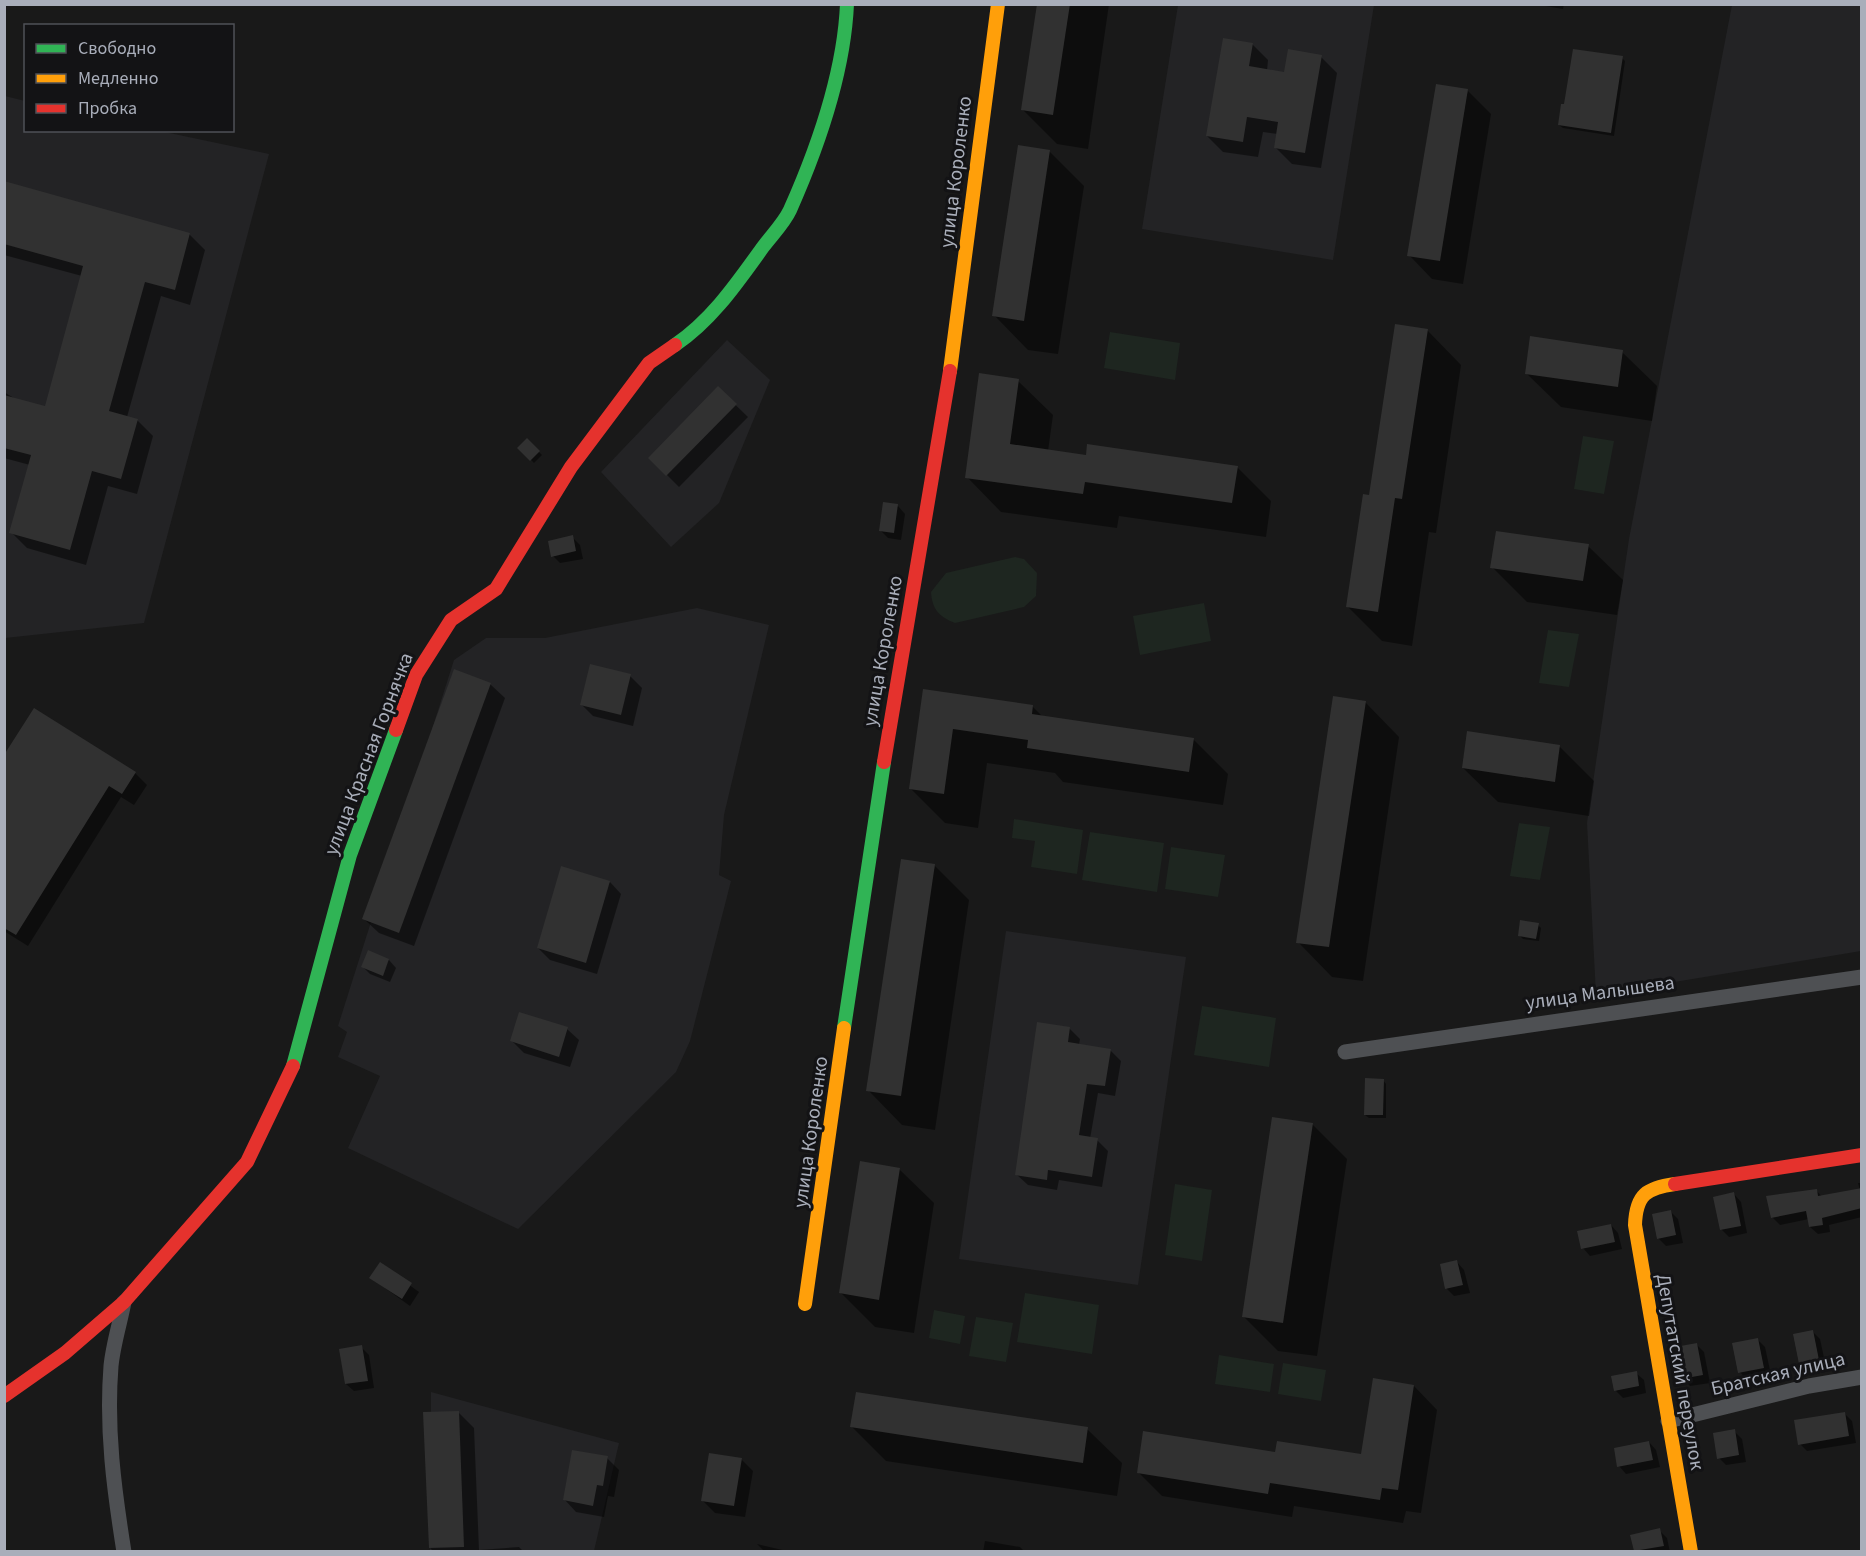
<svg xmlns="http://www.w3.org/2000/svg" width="1866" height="1556" viewBox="0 0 1866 1556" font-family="'Source Sans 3',sans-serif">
	<rect width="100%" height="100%" fill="#191919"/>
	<g fill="#232325">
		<path d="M1178,5H1374L1333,260L1142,229Z"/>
		<path d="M1732,5H1861V951L1596,995L1587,823L1629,539Z"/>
		<path d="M5,96L25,101L26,130L160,131L269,154L144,623L5,638Z"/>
		<path d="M727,340L770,380L719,503L671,547L601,472Z"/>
		<path d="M697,608L769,625L724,815L719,875L731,881L690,1041L676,1072L518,1229L348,1148L380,1076L338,1057L347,1032L338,1026L454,660L486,638H545Z"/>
		<path d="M1006,931L1186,957L1138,1285L959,1259Z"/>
		<path d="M431,1392L619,1443L594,1551L430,1552Z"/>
	</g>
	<g fill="#1e2620">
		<path d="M1110,332L1180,343L1175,380L1104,368Z"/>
		<path d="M1583,436L1614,441L1604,494L1574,489Z"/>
		<path d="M1015,557L1024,559L1037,573L1036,596L1024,607L955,623C939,617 932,609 931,592L946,573Z"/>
		<path d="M1204,603L1211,641L1140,655L1133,616Z"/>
		<path d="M1548,630L1579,634L1569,687L1539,683Z"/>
		<path d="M1014,819L1083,830L1077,874L1031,867L1035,841L1012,838Z"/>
		<path d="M1519,823L1550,827L1540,880L1510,876Z"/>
		<path d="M1090,832L1164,843L1157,892L1082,880Z"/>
		<path d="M1171,847L1225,855L1218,897L1165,889Z"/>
		<path d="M1202,1006L1276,1018L1269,1067L1194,1055Z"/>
		<path d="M1175,1184L1212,1190L1202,1261L1165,1255Z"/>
		<path d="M1025,1293L1099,1305L1092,1354L1017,1342Z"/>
		<path d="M934,1310L965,1316L960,1344L929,1338Z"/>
		<path d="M976,1317L1013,1323L1006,1362L969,1356Z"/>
		<path d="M1219,1355L1274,1364L1270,1392L1215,1384Z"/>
		<path d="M1283,1363L1326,1370L1321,1401L1278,1394Z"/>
	</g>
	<g fill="#0007">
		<path d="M1039,4H1109L1088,149L1057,144L1023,110Z"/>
		<path d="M1534,4H1564L1563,9Z"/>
		<path d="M1252,44L1268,60L1267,71L1285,74L1321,57L1337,73L1321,168L1292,164L1276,148L1278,134L1263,132L1258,157L1223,152L1207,136Z"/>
		<path d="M1622,58L1625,61L1614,136L1563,128L1559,125Z"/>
		<path d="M1468,91L1491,114L1463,284L1432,279L1409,255Z"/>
		<path d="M1049,151L1084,186L1058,354L1028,350L994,315Z"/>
		<path d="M4,183L189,234L205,250L190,305L161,296L127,417L137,420L153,436L137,494L108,486L86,565L27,548L11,532L30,465L4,458V392L17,400L46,408L82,276L4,255Z"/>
		<path d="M1427,330L1461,365L1436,533L1429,532L1412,646L1382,641L1348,607L1370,497Z"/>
		<path d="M1622,352L1657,386L1652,421L1561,407L1526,373Z"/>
		<path d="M1018,381L1053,415L1048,451L1087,457L1237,467L1271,501L1266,537L1119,516L1117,528L1001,512L967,477Z"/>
		<path d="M718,388L748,417L679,487L650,458Z"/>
		<path d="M527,440L542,455L534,463L520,448Z"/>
		<path d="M898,506L905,514L901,540L888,538L880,530Z"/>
		<path d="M572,537L580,545L583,559L560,563L553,556Z"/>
		<path d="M1588,546L1623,580L1617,615L1527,602L1492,567Z"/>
		<path d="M630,676L642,688L633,726L593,716L581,704Z"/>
		<path d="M490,684L505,698L414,946L379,933L364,919Z"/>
		<path d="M924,691L1033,707L1043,717L1193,739L1228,774L1223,805L1063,782L1055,773L987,763L978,828L945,823L910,788Z"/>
		<path d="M1365,702L1399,737L1363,981L1332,977L1298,942Z"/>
		<path d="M1559,746L1594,781L1589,816L1498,802L1463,768Z"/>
		<path d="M4,757L135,773L147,785L134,805L121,797L28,946L4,931Z"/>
		<path d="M935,866L969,900L935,1130L902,1125L868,1090Z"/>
		<path d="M610,882L621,894L597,974L550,960L538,948Z"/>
		<path d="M1538,925L1541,928L1539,941L1523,939L1519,935Z"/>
		<path d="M389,960L396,968L390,982L370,974L362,966Z"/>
		<path d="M1069,1028L1080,1039L1079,1045L1110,1050L1121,1061L1115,1096L1098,1093L1090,1139L1097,1140L1108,1151L1102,1187L1059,1180L1057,1190L1028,1185L1017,1175Z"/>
		<path d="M567,1029L579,1040L570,1067L524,1053L512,1041Z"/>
		<path d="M1383,1080L1386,1084V1118H1369L1365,1115Z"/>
		<path d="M1312,1124L1347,1159L1317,1356L1278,1351L1243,1316Z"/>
		<path d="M899,1169L934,1203L914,1333L875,1327L841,1293Z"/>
		<path d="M1858,1183H1862V1217L1829,1225L1830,1232L1818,1234L1810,1227L1809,1219L1780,1225L1772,1217L1816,1190L1822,1197L1860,1190Z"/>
		<path d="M1734,1194L1741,1202L1747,1233L1729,1237L1721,1229Z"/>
		<path d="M1671,1212L1678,1219L1683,1243L1666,1246L1658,1238Z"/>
		<path d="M1611,1225L1618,1233L1622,1249L1590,1256L1583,1248Z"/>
		<path d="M1457,1262L1464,1270L1470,1293L1454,1296L1447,1289Z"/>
		<path d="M380,1264L419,1292L410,1306L371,1278Z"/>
		<path d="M1812,1331L1820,1339L1826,1367L1808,1370L1801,1363Z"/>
		<path d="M1758,1340L1765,1347L1771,1375L1747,1380L1740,1372Z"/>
		<path d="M1696,1344L1704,1352L1710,1383L1690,1386L1683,1379Z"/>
		<path d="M361,1347L369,1355L374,1388L354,1391L346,1384Z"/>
		<path d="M1636,1373L1644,1380L1646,1393L1623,1398L1616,1391Z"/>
		<path d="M1414,1386L1437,1410L1421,1513L1406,1511L1403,1523L1294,1506L1292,1517L1162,1496L1138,1472L1277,1454L1362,1456Z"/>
		<path d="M458,1412L474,1428L479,1550L519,1547L524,1552H434L430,1548Z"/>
		<path d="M1844,1413L1852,1421L1856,1443L1807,1451L1800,1444Z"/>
		<path d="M852,1427L1087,1429L1122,1463L1117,1496L886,1461Z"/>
		<path d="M1734,1431L1742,1439L1746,1462L1726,1465L1719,1458Z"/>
		<path d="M1649,1442L1656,1450L1660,1467L1626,1474L1619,1466Z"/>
		<path d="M607,1458L619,1470L614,1497L608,1496L604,1517L576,1512L565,1500Z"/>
		<path d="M741,1459L753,1471L745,1517L715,1513L703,1501Z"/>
		<path d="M1659,1530L1667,1538L1670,1552H1635L1632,1536Z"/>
		<path d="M985,1541L1020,1547L1025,1552H983Z"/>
		<path d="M757,1544L791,1552H765Z"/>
	</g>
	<g fill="#313131">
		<path d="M1037,4H1070L1053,115L1021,110Z"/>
		<path d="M1223,38L1253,43L1249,66L1284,72L1288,49L1322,55L1305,153L1274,148L1278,122L1247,117L1243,142L1206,136Z"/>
		<path d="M1573,49L1623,56L1611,133L1558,125L1561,104H1564Z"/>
		<path d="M1436,84L1468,89L1440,261L1407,256Z"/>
		<path d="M1018,145L1050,150L1024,321L992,316Z"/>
		<path d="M4,181L190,233L175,290L145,282L109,411L138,419L121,479L92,471L70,550L9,533L31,455L4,448V395L45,406L83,266L4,244Z"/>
		<path d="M1395,324L1428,329L1402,499L1395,498L1378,612L1346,607L1363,494L1369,495Z"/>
		<path d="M1530,336L1623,350L1618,387L1525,374Z"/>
		<path d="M979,373L1019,379L1010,444L1086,455L1087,444L1238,466L1232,503L1085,482L1083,494L965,478Z"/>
		<path d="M718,386L737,404L666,476L648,458Z"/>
		<path d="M527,438L540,451L530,461L517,448Z"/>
		<path d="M883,502L898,504L894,533L879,531Z"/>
		<path d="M1496,531L1589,544L1583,581L1490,568Z"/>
		<path d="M573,535L576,551L551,557L548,541Z"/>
		<path d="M590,664L631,674L621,715L580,705Z"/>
		<path d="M454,669L491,683L399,933L362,919Z"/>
		<path d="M923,689L1033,705L1032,714L1194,738L1189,772L1027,748L1028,740L953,729L944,794L909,789Z"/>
		<path d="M1333,696L1366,701L1329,947L1296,943Z"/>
		<path d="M34,708L136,772L122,794L109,786L16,935L4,928V755Z"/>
		<path d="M1467,731L1560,745L1555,782L1462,768Z"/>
		<path d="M901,859L935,864L901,1096L866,1091Z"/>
		<path d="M561,866L610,881L586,963L537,948Z"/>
		<path d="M1520,920L1539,923L1536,939L1518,936Z"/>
		<path d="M368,950L389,959L383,976L361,967Z"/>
		<path d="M519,1012L568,1027L559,1057L510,1041Z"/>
		<path d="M1037,1022L1070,1027L1068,1042L1111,1049L1105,1086L1087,1084L1079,1135L1098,1138L1092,1177L1048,1170L1047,1180L1015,1175Z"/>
		<path d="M1365,1078L1384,1079L1383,1115H1364Z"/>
		<path d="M1272,1117L1313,1123L1283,1323L1242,1317Z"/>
		<path d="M860,1161L900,1168L879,1300L839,1293Z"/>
		<path d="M1862,1188V1208L1822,1218L1823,1225L1809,1227L1806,1211L1771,1218L1766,1196L1817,1189L1818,1196Z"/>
		<path d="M1734,1192L1741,1226L1720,1230L1713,1197Z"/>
		<path d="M1671,1210L1676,1235L1657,1239L1652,1214Z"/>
		<path d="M1611,1224L1615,1242L1581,1249L1577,1231Z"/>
		<path d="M1457,1260L1463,1285L1445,1289L1440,1264Z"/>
		<path d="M380,1262L412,1283L402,1299L369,1278Z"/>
		<path d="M1813,1330L1819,1360L1799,1364L1793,1334Z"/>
		<path d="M1758,1338L1764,1368L1738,1373L1732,1343Z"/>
		<path d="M1697,1343L1703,1375L1681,1379L1675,1347Z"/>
		<path d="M362,1345L368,1381L345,1384L339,1349Z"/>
		<path d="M1637,1371L1639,1386L1614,1391L1611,1376Z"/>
		<path d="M1373,1378L1414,1385L1398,1490L1382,1488L1380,1500L1270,1483L1268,1494L1137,1473L1143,1431L1275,1452L1277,1441L1361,1454Z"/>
		<path d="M856,1392L1088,1427L1083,1463L850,1427Z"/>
		<path d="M459,1411L464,1547L429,1548L423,1412Z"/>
		<path d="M1845,1412L1849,1436L1798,1445L1794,1420Z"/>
		<path d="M1735,1429L1739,1455L1717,1459L1713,1433Z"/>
		<path d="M1649,1441L1653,1460L1617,1467L1614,1448Z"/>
		<path d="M572,1450L608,1456L603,1486L597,1485L593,1506L563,1500Z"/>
		<path d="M709,1453L742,1458L734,1506L701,1501Z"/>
		<path d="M1660,1528L1664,1546L1634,1551L1630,1535Z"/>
	</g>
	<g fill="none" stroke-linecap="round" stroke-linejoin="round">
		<g stroke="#4e5053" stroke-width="15">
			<path d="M1345,1052L1862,977"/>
			<path d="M124,1302C120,1323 113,1345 111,1366C106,1429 114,1489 124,1552"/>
			<path d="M1668,1421L1809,1386L1862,1377"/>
		</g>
		<g stroke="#30b455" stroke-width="14">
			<path d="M675,345C712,320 737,283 763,247C772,235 784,223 790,210C818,147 844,73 847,4"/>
			<path d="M844,1028L884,762"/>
			<path d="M293,1066L350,855L396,730"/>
		</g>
		<g stroke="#ff9f0a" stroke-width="14">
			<path d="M950,371L998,4"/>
			<path d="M1675,1184C1647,1188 1636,1194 1635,1225L1691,1552"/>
			<path d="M805,1304L844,1028"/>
		</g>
		<g stroke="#e5322d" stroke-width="14">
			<path d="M396,730L416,675L451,620L496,589L571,467L649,363L675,345"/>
			<path d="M884,762L950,371"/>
			<path d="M1675,1184L1862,1155"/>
			<path d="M4,1396L65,1353L124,1302L247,1162L293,1066"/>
		</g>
	</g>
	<g text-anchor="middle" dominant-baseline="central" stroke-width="6" stroke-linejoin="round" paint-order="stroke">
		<g font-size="20" fill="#a9aeba" stroke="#131315">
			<text transform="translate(956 172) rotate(-83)">улица Короленко</text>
			<text transform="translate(883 651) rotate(-80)">улица Короленко</text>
			<text transform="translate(369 754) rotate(-69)">улица Красная Горнячка</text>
			<text transform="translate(1600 993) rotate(-8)">улица Малышева</text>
			<text transform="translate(811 1132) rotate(-82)">улица Короленко</text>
			<text transform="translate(1680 1372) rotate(80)">Депутатский переулок</text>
			<text transform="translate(1778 1374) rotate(-13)">Братская улица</text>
		</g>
	</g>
	<rect width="1866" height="1556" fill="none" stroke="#a9aeba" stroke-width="12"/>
	<rect x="24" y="24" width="210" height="108" fill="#131315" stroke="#4f5157" stroke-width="1.5"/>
	<rect x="36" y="44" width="30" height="9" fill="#30b455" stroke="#4f5157" stroke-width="1.5"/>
	<text x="78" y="54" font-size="18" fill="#a9aeba">Свободно</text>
	<rect x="36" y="74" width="30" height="9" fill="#ff9f0a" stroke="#4f5157" stroke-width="1.5"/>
	<text x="78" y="84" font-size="18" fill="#a9aeba">Медленно</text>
	<rect x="36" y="104" width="30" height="9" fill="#e5322d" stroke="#4f5157" stroke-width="1.5"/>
	<text x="78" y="114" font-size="18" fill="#a9aeba">Пробка</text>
</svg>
